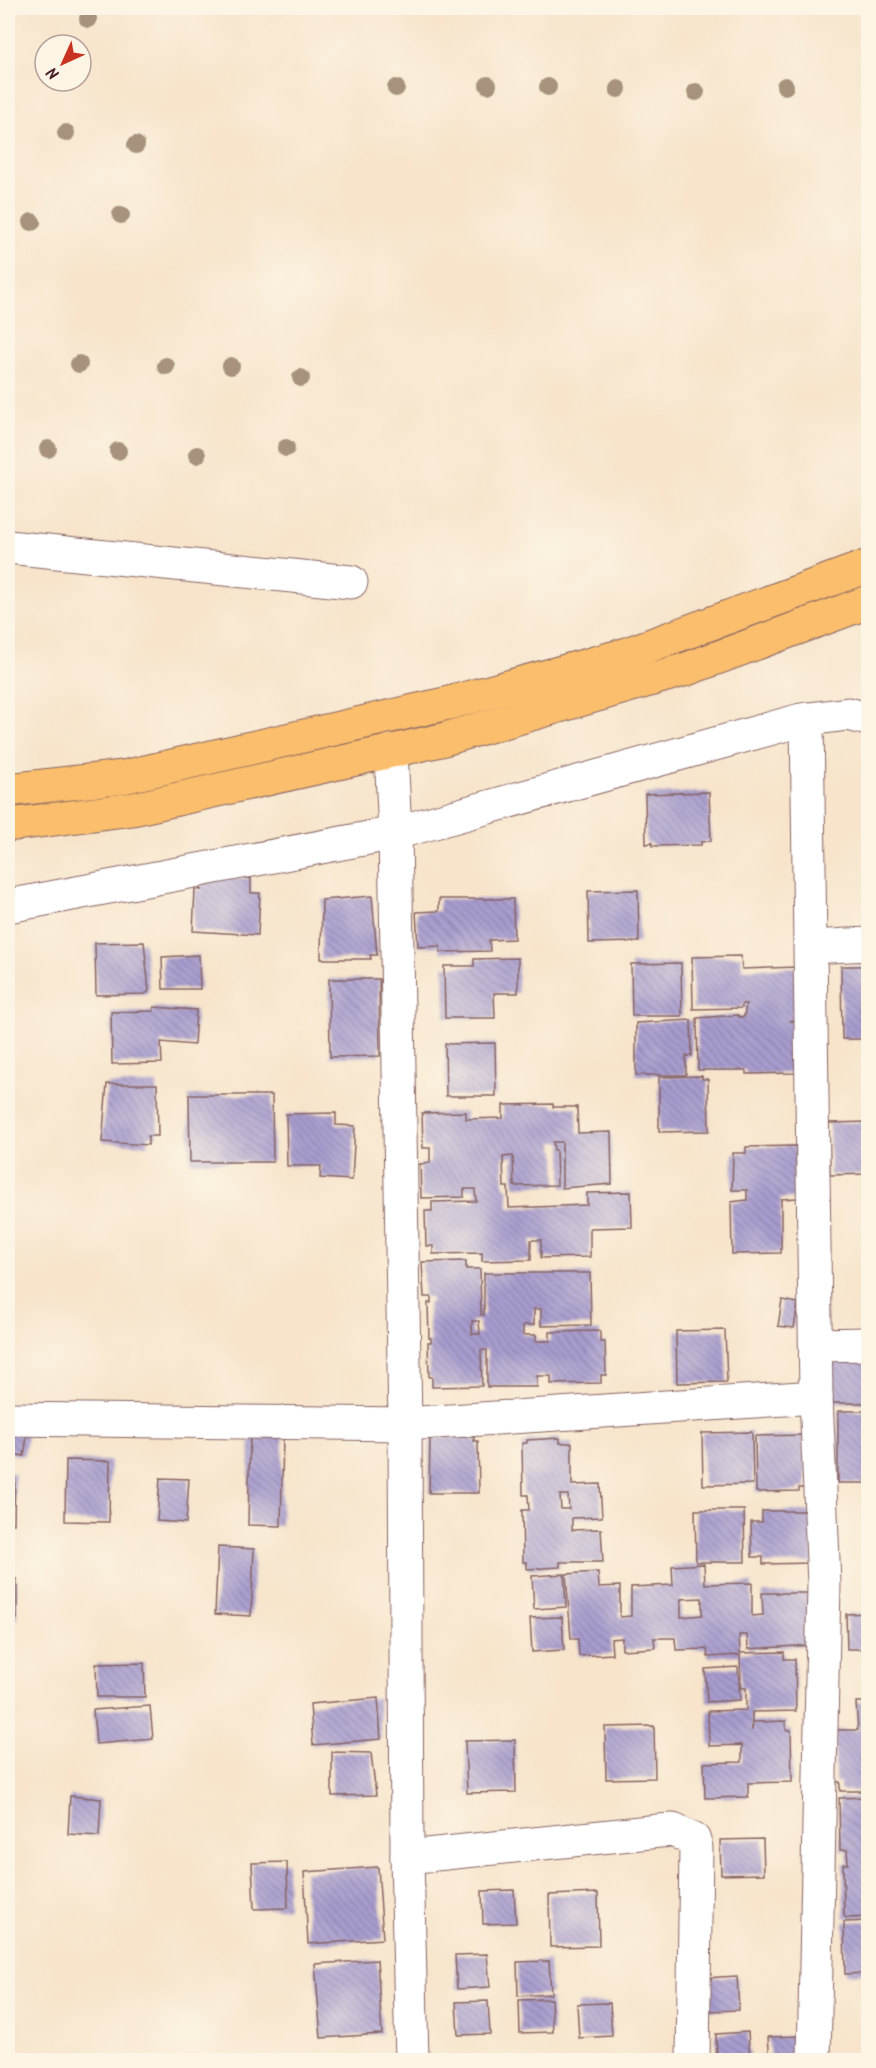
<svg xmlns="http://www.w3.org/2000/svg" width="876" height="2068" viewBox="0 0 876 2068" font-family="Kalam,sans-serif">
	<defs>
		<pattern id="building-back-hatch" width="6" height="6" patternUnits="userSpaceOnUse" patternTransform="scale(1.5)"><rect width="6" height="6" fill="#a89dcf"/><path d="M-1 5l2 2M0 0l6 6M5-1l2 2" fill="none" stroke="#8b7fa8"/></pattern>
	</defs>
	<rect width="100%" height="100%" fill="#fcf5e5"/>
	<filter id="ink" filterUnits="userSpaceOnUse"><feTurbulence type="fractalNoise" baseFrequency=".0167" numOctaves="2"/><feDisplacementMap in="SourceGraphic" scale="12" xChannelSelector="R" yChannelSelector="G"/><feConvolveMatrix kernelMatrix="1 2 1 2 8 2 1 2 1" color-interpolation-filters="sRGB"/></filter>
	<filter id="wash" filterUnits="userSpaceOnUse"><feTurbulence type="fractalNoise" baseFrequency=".008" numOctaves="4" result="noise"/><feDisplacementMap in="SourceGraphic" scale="24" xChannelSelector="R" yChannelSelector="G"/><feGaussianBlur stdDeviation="1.35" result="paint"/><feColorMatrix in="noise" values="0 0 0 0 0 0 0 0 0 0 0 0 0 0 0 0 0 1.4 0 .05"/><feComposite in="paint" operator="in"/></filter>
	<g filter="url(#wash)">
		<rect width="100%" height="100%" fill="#f7e4cb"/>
		<g id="blocks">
			<g fill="url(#building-back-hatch)" fill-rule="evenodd">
				<path d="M709,792L711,841L701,842V845L652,846V843L646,844L645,794Z"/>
				<path d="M251,878V893H260L258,935L193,931L195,889L201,890V879Z"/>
				<path d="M638,890L639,942L589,943L588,891Z"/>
				<path d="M372,896L377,955H370L371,959H321L322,900Z"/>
				<path d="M439,899H513L514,939L489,940L490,951L440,952V946L418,947L416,912L439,911Z"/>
				<path d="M144,942L149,991L145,994L96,995L95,943Z"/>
				<path d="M199,955L200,989H163L162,957Z"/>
				<path d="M741,956L742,969L796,967L797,1019L790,1021H795L796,1073L746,1074V1070H698L697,1018L738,1015L739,1017H744L746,1004H742V1008L693,1009L692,957Z"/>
				<path d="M518,958V993H494L495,1018H445L444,966H474V959Z"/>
				<path d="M681,963L682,1016H632L631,964Z"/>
				<path d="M841,966H868V1039H842Z"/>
				<path d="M329,979H379L380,1056L330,1057Z"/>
				<path d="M154,1007L196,1010L194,1045L161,1042L162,1063L112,1064L111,1012L154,1011Z"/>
				<path d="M691,1020L692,1056H686V1075H636V1023Z"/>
				<path d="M495,1043L496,1096H446L445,1044Z"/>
				<path d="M702,1076V1079H708L709,1131L659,1132V1077Z"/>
				<path d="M107,1084H157L158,1136H148V1145L102,1142Z"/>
				<path d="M189,1095H272L273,1162H190Z"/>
				<path d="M553,1104V1107H577L578,1133L611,1132L612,1184L562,1188V1142H553L554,1150H556L557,1185L514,1186L513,1156L503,1157L504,1187H508L509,1208L587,1205V1193L631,1192L632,1227L590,1228V1257L541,1258V1240H531V1260L482,1261V1253L433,1254V1246H426L425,1211H432V1202L476,1201L475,1189H464V1197L421,1198L420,1164L430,1163V1148H423L422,1113L466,1112V1119L503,1118V1105Z"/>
				<path d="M336,1113V1125L355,1126L352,1180L320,1178L321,1166H287L286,1114Z"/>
				<path d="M868,1122V1174L830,1175L829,1123Z"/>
				<path d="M796,1146L797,1198L781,1199V1253L732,1254L731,1202L747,1200V1190H732L733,1153H746V1147Z"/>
				<path d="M466,1261V1269H480L481,1315H484V1273H590L591,1325L541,1326V1309H534V1325H523V1335H536V1341H550V1332L600,1331V1342H605L606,1375H601V1383L551,1384V1376H537V1387H487V1350H481L482,1386L432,1387V1377H429L428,1342H431V1338H429L428,1303H431V1297H424L422,1262ZM472,1321H479L480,1334H472Z"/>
				<path d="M782,1300L798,1303L794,1328L778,1326Z"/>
				<path d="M725,1330L727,1382L677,1383L676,1331Z"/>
				<path d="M824,1351H868V1403H825Z"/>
				<rect x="838" y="1411" width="30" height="72"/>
				<path d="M8,1427L28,1430L24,1456L8,1453Z"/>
				<path d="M752,1432L753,1484L703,1485L702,1433Z"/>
				<path d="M250,1433L283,1435L281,1526L248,1525Z"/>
				<path d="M805,1435L806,1488H799V1491L756,1492L755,1436Z"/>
				<path d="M430,1437H474V1441H478L479,1493H429Z"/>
				<path d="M560,1438V1443H572V1485L600,1484L602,1517L572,1518V1530L601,1529L603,1562H560V1567L527,1569V1562H523L522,1510H529L528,1495H523L522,1443H527V1440ZM560,1495H568L569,1509H561Z"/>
				<path d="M66,1460L110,1461L109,1522L65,1521Z"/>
				<path d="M8,1473H15L14,1524H8Z"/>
				<path d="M160,1478L189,1479L186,1523L157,1521Z"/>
				<path d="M695,1510H744L745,1562H696Z"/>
				<path d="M762,1511H812L813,1563L763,1564V1557H752L751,1522H762Z"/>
				<path d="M218,1547L254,1549L251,1616L215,1614Z"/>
				<path d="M704,1564L705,1584L752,1583V1616L763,1615L762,1593H812L813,1645L748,1649L747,1635H739L740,1653L784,1652V1659H795L796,1711L752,1712V1731L753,1722L786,1721V1730H791L792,1782L748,1783V1797L705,1798L704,1763L742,1762V1745L709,1746L708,1711L746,1710V1688H741L740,1655L708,1657L707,1649L676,1650L675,1638H654L655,1648L622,1650V1638L611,1639L612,1654L579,1656L578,1639H571L566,1574L598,1572L599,1587L620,1586V1617L631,1616V1587L673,1585L672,1566ZM702,1598V1615L681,1617V1599Z"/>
				<path d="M564,1574L566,1607L534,1609L532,1576Z"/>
				<rect x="8" y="1579" width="9" height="40"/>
				<path d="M868,1613V1649H847L846,1614Z"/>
				<path d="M562,1617L564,1650L532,1652L530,1618Z"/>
				<path d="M144,1663L145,1697H97L96,1664Z"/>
				<path d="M738,1667L740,1700L707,1702L705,1669Z"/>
				<path d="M378,1698L381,1739L313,1745L310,1704Z"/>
				<path d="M856,1702H868V1791H840V1782H835V1730H858Z"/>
				<path d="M150,1706L153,1739L96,1744L93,1710Z"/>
				<path d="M654,1726L655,1778L606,1779L605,1727Z"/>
				<path d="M515,1740L516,1792L467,1793L465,1741Z"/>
				<path d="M332,1752L371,1753L376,1795L332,1796Z"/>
				<path d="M70,1796L101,1799L99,1836L68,1834Z"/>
				<path d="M868,1797V1917L847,1918L844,1916L843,1864H848L847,1850H840L839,1798Z"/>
				<path d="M763,1839L764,1874L721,1875L720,1840Z"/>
				<path d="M287,1862L288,1908L254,1909L252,1863Z"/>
				<path d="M378,1867L383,1939L308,1944L304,1872Z"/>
				<path d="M514,1890L516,1923L483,1924L482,1891Z"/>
				<path d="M598,1893L599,1946L550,1947L549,1895Z"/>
				<path d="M868,1921V1973L845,1974L844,1922Z"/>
				<path d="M487,1954L490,1987L457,1989L455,1955Z"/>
				<path d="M377,1960L382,2034L321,2038L315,1964Z"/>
				<path d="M549,1961L551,1994L518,1996L517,1962Z"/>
				<path d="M737,1976L739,2010L706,2011L704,1978Z"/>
				<path d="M551,1999L553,2032L520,2033L519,2000Z"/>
				<path d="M488,2001L490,2034L458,2035L456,2002Z"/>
				<path d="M610,2003L612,2036L579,2038L577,2004Z"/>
				<path d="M748,2032L750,2060H717L716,2034Z"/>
				<path d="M801,2036L802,2060H770L768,2037Z"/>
			</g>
		</g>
	</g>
	<g filter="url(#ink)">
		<use href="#blocks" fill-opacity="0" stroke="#876463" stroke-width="1.5"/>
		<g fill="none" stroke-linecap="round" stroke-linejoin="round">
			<defs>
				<g id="minor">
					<path d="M8,547L351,582"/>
					<path d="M807,719L816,1397L824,1584L814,2060"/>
					<path d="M391,751L395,833L405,1424L407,1857L412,2060"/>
					<path d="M8,906L395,833L801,720L848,714L868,719"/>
					<path d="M811,947L868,944"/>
					<path d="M816,1345L868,1344"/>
					<path d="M8,1419L405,1424L816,1397"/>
					<path d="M407,1857L659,1831L673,1830L694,1840L696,1848L693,2060"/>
				</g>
				<g id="major">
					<path d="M8,790L123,777L449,703L624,655L868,566"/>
					<path d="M8,825L133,809L441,740L684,670L868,602"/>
				</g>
			</defs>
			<use href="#minor" stroke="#876463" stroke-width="35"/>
			<use href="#major" stroke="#876463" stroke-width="35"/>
			<use href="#minor" stroke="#fff" stroke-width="33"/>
			<use href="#major" stroke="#fabe6d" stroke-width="33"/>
		</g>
		<g fill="#a7937d">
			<circle cx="88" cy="19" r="9"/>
			<circle cx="488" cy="85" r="9"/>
			<circle cx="785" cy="86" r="9"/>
			<circle cx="548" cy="87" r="9"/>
			<circle cx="396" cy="88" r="9"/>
			<circle cx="618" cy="89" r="9"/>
			<circle cx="696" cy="92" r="9"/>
			<circle cx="66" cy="133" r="9"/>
			<circle cx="136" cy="145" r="9"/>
			<circle cx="121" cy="215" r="9"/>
			<circle cx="32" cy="222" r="9"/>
			<circle cx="79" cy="364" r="9"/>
			<circle cx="166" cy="366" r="9"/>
			<circle cx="231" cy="366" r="9"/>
			<circle cx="301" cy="378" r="9"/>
			<circle cx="286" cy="448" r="9"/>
			<circle cx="48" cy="449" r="9"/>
			<circle cx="118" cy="451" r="9"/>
			<circle cx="197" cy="455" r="9"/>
		</g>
	</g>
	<rect width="876" height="2068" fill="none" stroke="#fcf5e5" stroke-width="30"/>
	<g transform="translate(63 63) rotate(225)"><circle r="28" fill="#fcf5e5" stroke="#b59f9b" stroke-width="1.5"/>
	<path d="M0-4.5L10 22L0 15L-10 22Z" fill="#c8321e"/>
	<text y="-9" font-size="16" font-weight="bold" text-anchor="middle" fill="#4a1f2b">N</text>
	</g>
</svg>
